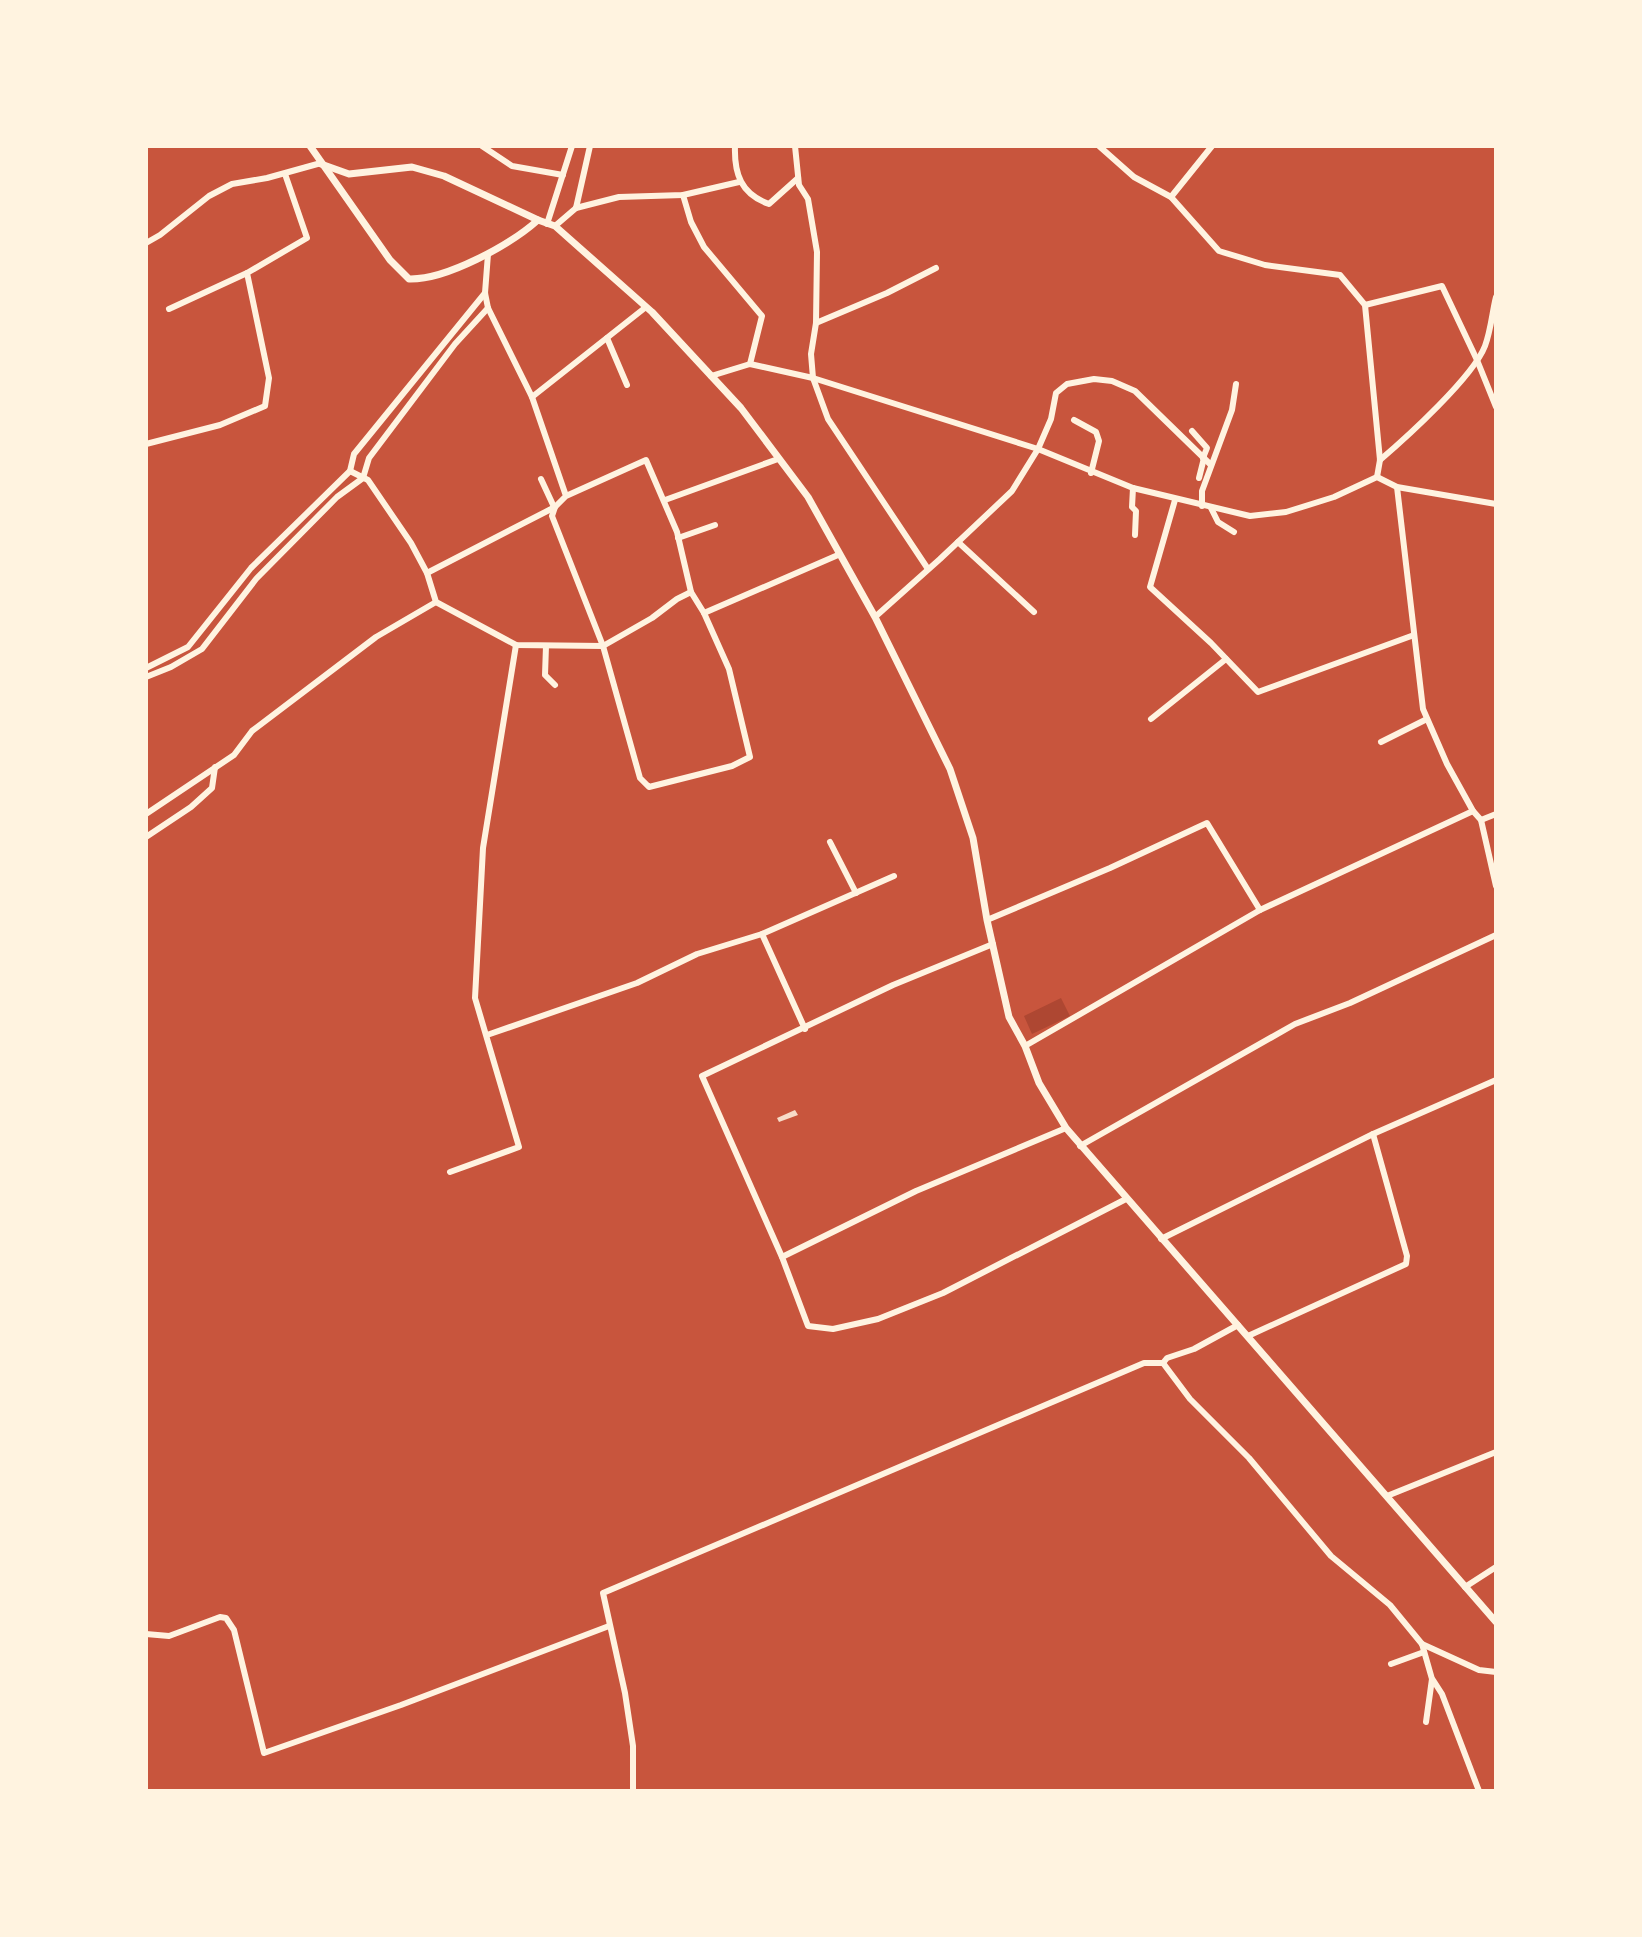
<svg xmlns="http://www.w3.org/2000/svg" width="1642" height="1937" viewBox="0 0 1642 1937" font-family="Quicksand,sans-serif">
	<rect width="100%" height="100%" fill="#c8553d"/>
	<path fill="#ae4732" d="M1061,998L1070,1016L1032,1034L1024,1016Z"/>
	<path fill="#f7dbc8" d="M795,1110L798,1115L779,1122L777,1118Z"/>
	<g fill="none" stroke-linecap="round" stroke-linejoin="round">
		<g stroke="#fff3e0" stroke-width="6">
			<path d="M482,146L512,166L563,175"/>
			<path d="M735,146C734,174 741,194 769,204L798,178"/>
			<path d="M795,146L799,185L808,199L817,252L816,323L811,354L813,378L828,419L928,569"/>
			<path d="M1099,146L1134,177L1171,197L1219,251L1265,265L1340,275L1365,305L1380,460L1377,477"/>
			<path d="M683,195L691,222L704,247L762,316L750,364"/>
			<path d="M1171,197L1212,146"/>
			<path d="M576,208L619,197L683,195L739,182"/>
			<path d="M547,224L572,146"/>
			<path d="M555,226L576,208L590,146"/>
			<path d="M146,243L160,235L209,196L232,184L267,178L321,163"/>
			<path d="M488,254L485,293L488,308L532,397L566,496L646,460L677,532L691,592L704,613L729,669L750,757L732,766L649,787L640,778L603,646L552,516L555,507L566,496"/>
			<path d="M1365,305L1442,286L1477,360L1496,407"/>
			<path d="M169,309L247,273"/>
			<path d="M816,323L887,293L936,268"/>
			<path d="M607,338L627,385"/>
			<path d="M711,376L750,364L813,378L1038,449L1133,488L1250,516L1286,512L1334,497L1377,477L1397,487L1496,504"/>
			<path d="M532,397L646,307"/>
			<path d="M1074,420L1096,432L1099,441L1091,473"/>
			<path d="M1192,431L1207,448L1203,458"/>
			<path d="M146,444L220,425L265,406L269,378L247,273L307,238L285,174"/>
			<path d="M1380,460C1407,437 1473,377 1485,346C1491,330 1492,313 1496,297"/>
			<path d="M350,471L368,480L411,543L427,573L436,602L516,645L603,646L652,618L677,599L691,592"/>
			<path d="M1199,478L1204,458"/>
			<path d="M541,479L554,507"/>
			<path d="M1397,487L1423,709L1447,764L1473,811L1481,820L1496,886"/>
			<path d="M1133,488L1132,507L1136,511L1135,535"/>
			<path d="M665,500L778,459"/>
			<path d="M1175,500L1150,587L1211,643L1258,692L1414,635"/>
			<path d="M1202,506V491L1232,410L1236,384"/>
			<path d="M1211,508L1218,522L1234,532"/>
			<path d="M678,538L715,525"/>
			<path d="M958,542L1034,612"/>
			<path d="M427,573L555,507"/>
			<path d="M704,613L838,555"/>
			<path d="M875,617L940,559L1012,491L1038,449L1051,419L1056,393L1067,384L1094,379L1112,381L1135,391L1211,465"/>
			<path d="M546,646L545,675L555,685"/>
			<path d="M146,668L188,647L251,568L350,471L354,454L485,293"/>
			<path d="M146,677L171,667L202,649L256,579L337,497L363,478L369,458L455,344L488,308"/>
			<path d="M1151,719L1226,659"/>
			<path d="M1381,742L1427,719"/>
			<path d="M146,814L234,755L252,731L376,637L436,602"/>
			<path d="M1481,820L1496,814"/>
			<path d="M146,837L191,807L212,788L215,767"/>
			<path d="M830,842L856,893"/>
			<path d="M987,920L1110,868L1207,823L1260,910"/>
			<path d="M762,934L805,1029"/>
			<path d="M993,944L893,985L702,1076L782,1257L808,1326L833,1329L878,1319L943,1293L1126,1199"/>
			<path d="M487,1035L637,983L697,954L762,934L894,876"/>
			<path d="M1025,1046L1260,910L1473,811"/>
			<path d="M1080,1146L1295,1024L1350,1003L1496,935"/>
			<path d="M450,1172L519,1147L475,998L483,848L516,645"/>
			<path d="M1161,1239L1373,1134L1496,1080"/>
			<path d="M782,1257L916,1191L1066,1128"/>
			<path d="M1248,1336L1406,1264L1407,1256L1373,1134"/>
			<path d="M1163,1363L1190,1399L1249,1458L1331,1556L1390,1605L1422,1644L1432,1679L1426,1722"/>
			<path d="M1387,1496L1496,1452"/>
			<path d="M1465,1587L1496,1567"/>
			<path d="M146,1634L169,1636L220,1617L226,1618L234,1630L264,1753L401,1705L609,1626"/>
			<path d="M1422,1644L1479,1670L1496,1672"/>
			<path d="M1391,1664L1424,1652"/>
			<path d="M1433,1680L1442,1694L1479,1791"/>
			<path d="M633,1791V1746L625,1693L603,1593L1144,1363H1163L1167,1358L1194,1349L1238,1325"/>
		</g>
		<g stroke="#fff3e0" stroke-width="7">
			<path d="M310,146L390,260L409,279C446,280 510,245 538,220L555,226L652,312L741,408L808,497L875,617L950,769L973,838L987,920L1009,1017L1025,1046L1039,1083L1066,1128L1496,1622"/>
			<path d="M321,164L349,174L412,167L444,176L538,220"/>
		</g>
	</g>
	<rect width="1642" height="1937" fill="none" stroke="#fff3e0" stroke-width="296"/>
</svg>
